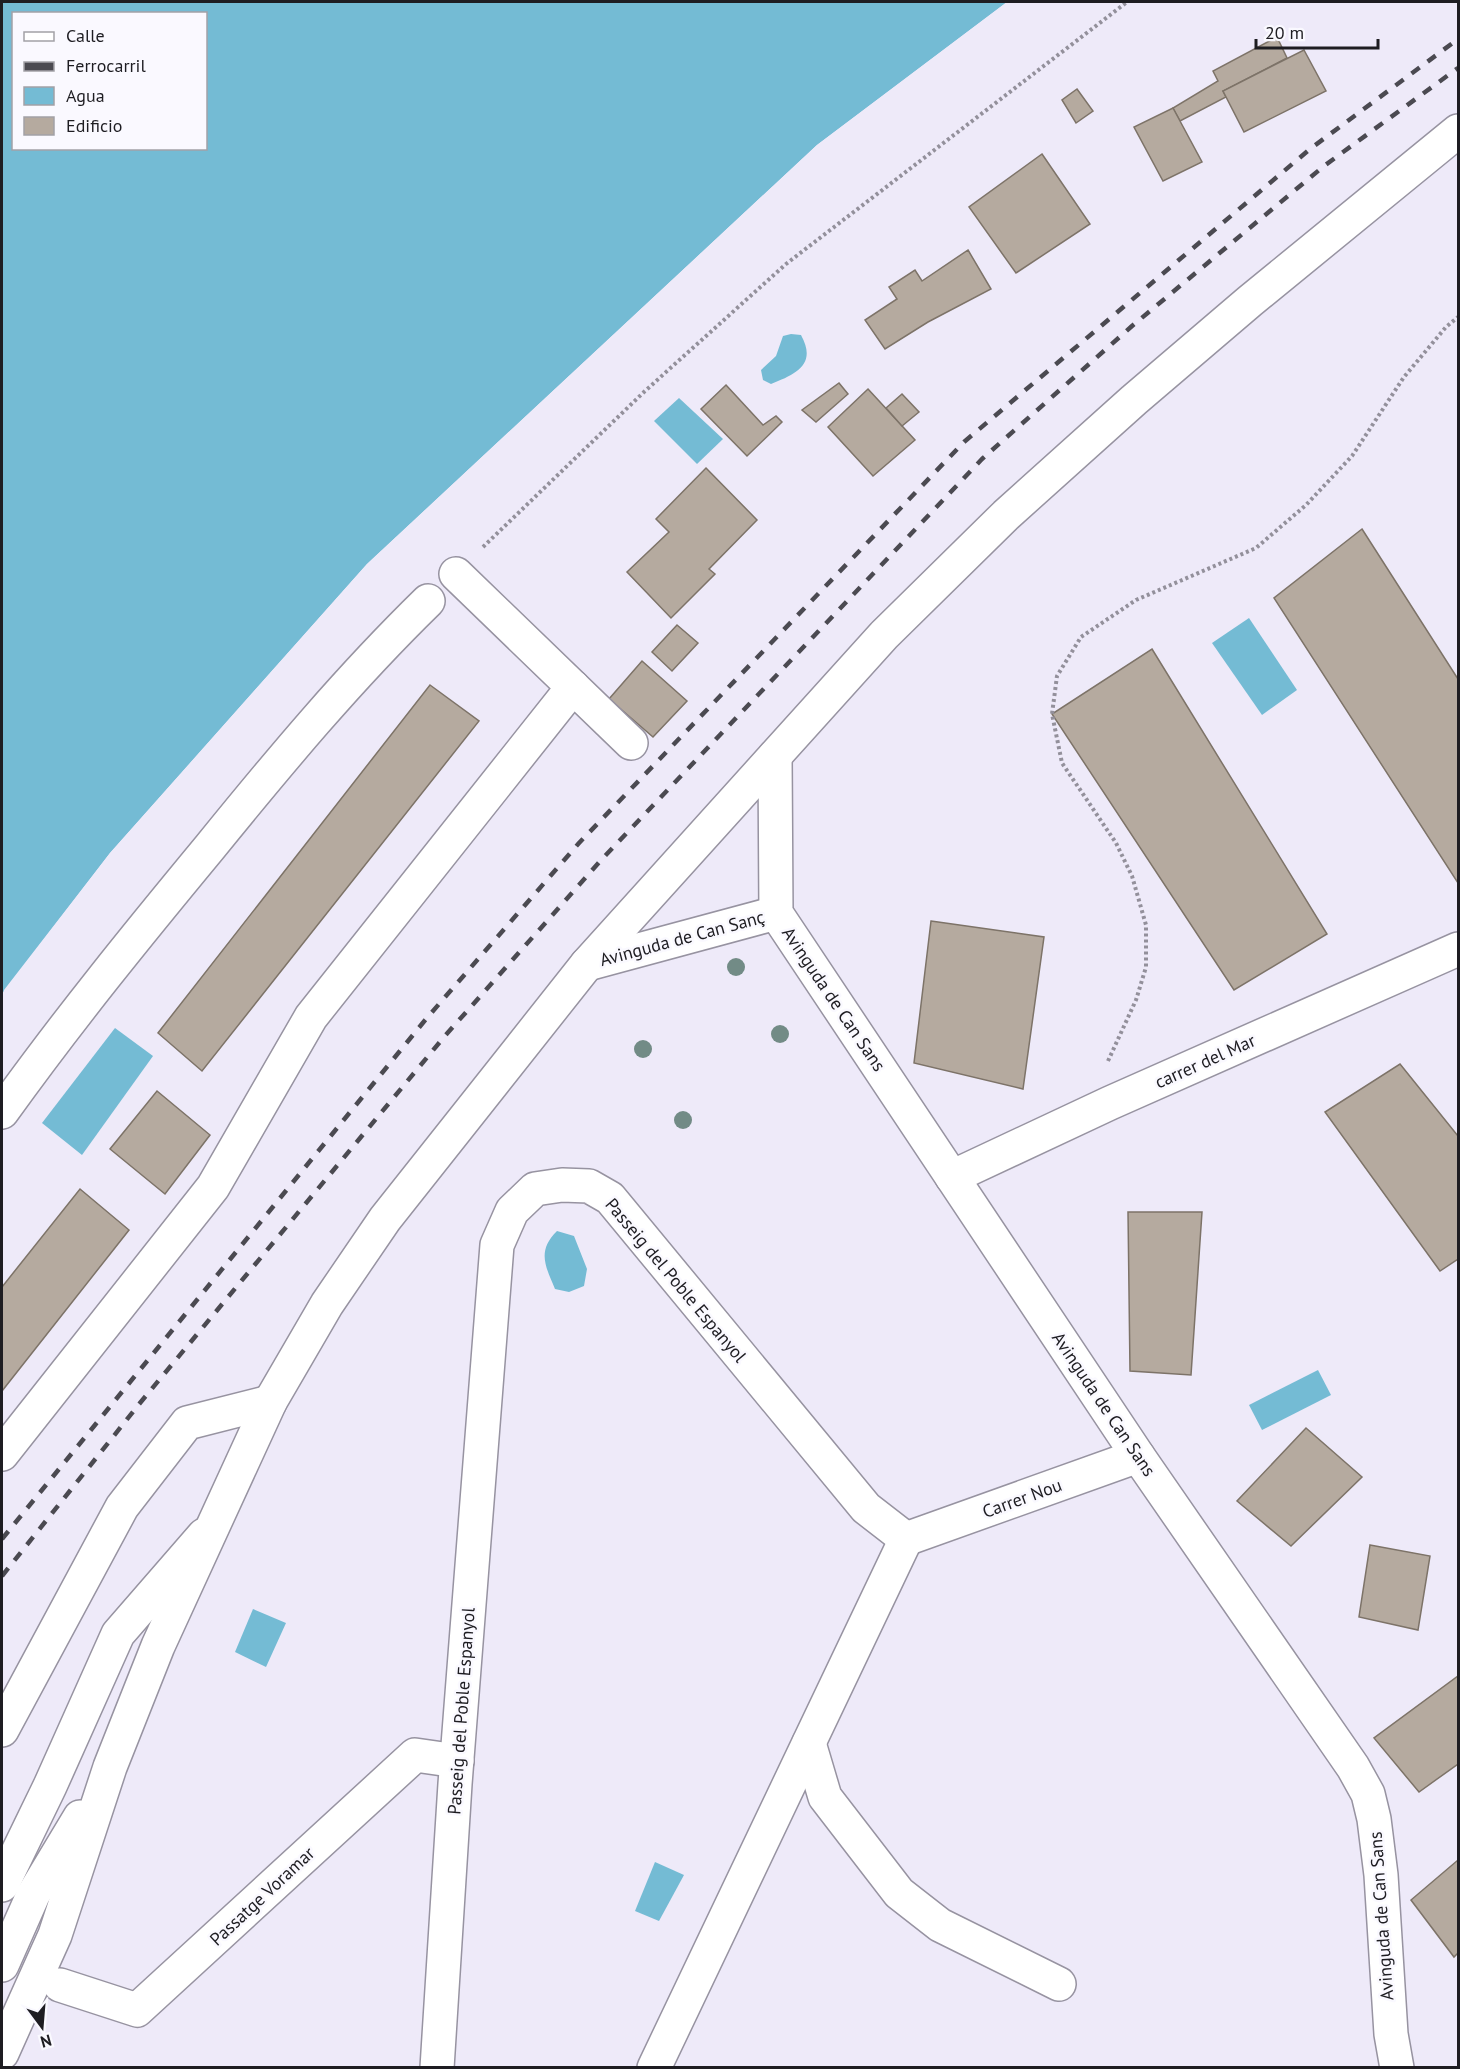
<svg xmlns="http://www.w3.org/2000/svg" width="1460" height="2069" viewBox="0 0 1460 2069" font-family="'PT Sans',sans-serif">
	<rect width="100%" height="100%" fill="#eeeaf9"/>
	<g fill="#74bbd4" fill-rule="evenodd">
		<path d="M2,2H1007L817,145L367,564L110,853L2,994ZM14,14H206V148H14Z"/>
		<path d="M791,334L801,335C817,364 797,374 771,384L763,380L761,370L776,356L783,336Z"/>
		<path d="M679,398L723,439L697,464L654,421Z"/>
		<path d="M1249,618L1297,690L1262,715L1212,643Z"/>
		<path d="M115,1028L153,1056L82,1155L42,1123Z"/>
		<path d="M557,1231L574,1236L587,1269L584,1286L569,1292L555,1289C545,1265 537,1251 557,1231Z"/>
		<path d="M1318,1370L1331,1395L1262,1430L1249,1405Z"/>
		<path d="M253,1609L286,1623L266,1667L235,1652Z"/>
		<path d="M655,1862L684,1875L659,1921L635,1911Z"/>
	</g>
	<path fill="#eeeaf9" d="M1007,2H1010L819,147L369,567L113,855L2,997L4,990L110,853L367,564L817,145Z"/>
	<g fill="#b5aa9f" stroke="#7d7368" stroke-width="1.5">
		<path d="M1277,37L1287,58L1223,91L1226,97L1180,121L1173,108L1218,81L1213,71Z"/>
		<path d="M1304,50L1326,91L1244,132L1223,91Z"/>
		<path d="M1077,89L1093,111L1076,123L1062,100Z"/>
		<path d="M1173,108L1202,162L1163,181L1134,127Z"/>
		<path d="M1042,154L1090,224L1016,273L969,207Z"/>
		<path d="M968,250L991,289L928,322L885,349L865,320L897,299L889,287L915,270L922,281Z"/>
		<path d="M839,383L848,394L816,422L802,410Z"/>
		<path d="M726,385L763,425L776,416L782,422L747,456L701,409Z"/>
		<path d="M868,389L915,440L873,476L828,427Z"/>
		<path d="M902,394L919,412L902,426L886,408Z"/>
		<path d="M706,468L757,520L709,569L715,574L671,618L627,572L669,532L656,519Z"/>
		<path d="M1362,529L1458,679V883L1274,598Z"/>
		<path d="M677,625L698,643L672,671L652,652Z"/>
		<path d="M1152,649L1327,934L1234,990L1052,714Z"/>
		<path d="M642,661L687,701L653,737L609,699Z"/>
		<path d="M430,685L479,721L202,1071L158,1033Z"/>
		<path d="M931,921L1044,937L1023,1089L914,1063Z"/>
		<path d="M1400,1064L1458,1136V1259L1440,1271L1325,1112Z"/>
		<path d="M157,1091L210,1135L165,1194L110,1149Z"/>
		<path d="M80,1189L129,1230L2,1391V1287Z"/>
		<path d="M1128,1212H1202L1191,1375L1130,1371Z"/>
		<path d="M1306,1428L1362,1477L1291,1546L1237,1501Z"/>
		<path d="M1370,1545L1430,1556L1418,1630L1359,1617Z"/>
		<path d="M1458,1676V1764L1419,1792L1374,1738Z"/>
		<path d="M1458,1860V1953L1454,1957L1411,1900Z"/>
	</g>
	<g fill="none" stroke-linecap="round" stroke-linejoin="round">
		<defs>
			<g id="minor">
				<path d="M456,574L631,743"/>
				<path d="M775,756L776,913L1138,1456L1353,1767L1368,1794L1374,1819L1381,1875L1391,2034L1397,2068"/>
				<path d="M587,964L776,913"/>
				<path d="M2,1112C68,1020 138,934 210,847C279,762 349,678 428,601"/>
				<path d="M952,1177L1110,1103L1458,949"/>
				<path d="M2,1454L213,1187L311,1017L573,687"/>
				<path d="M906,1539L1138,1456"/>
				<path d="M2,1730L122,1507L187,1423L270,1402"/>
				<path d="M809,1743L825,1797L899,1893L940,1925L1059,1984"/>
				<path d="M2,1885L50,1786L118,1634L204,1535"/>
				<path d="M60,1985L137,2010L415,1755L457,1761"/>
				<path d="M437,2068L455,1784L497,1245L512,1211L535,1189L562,1185L589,1186L610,1198L866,1508L906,1539"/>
				<path d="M654,2068L906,1539"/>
			</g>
			<g id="major">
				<path d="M2,1965L33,1895L80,1817"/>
				<path d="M2,2053L55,1935L110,1767L158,1646L270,1402L327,1304L385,1219L587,964L884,635L1006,515L1134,400L1250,301L1458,131"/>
			</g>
		</defs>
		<use href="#minor" stroke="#9793a1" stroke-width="36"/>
		<use href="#major" stroke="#9793a1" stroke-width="36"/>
		<g stroke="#93909b" stroke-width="4" stroke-dasharray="3 3" stroke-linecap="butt">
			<path d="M483,547L645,391L786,264L1127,2"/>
			<path d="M1108,1061L1136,1000L1146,967V925L1132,876L1116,843L1062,763L1052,714L1057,676L1081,637L1136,600L1256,548L1306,505L1352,456L1404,377L1446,327L1458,317"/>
		</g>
		<use href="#minor" stroke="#fff" stroke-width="33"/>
		<use href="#major" stroke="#fff" stroke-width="33"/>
		<g stroke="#4b4a51" stroke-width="4.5" stroke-dasharray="10 10" stroke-linecap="butt">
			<path d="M2,1539L426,1019L579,843L964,442L1310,149L1458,39"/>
			<path d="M2,1576L140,1403L444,1037L603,858L982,459L1132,326L1324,166L1458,68"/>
		</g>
	</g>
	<g fill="#728b86">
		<circle cx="736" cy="967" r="9"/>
		<circle cx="780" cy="1034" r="9"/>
		<circle cx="643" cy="1049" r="9"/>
		<circle cx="683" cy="1120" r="9"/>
	</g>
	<g text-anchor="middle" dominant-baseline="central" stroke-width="5" stroke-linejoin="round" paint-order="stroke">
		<g font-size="18" fill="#1e1d22" stroke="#faf9ff">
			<text transform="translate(682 938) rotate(-15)">Avinguda de Can Sanç</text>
			<text transform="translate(834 999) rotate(56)">Avinguda de Can Sans</text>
			<text transform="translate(1205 1061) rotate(-24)">carrer del Mar</text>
			<text transform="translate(676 1280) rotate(50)">Passeig del Poble Espanyol</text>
			<text transform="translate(1104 1404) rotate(56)">Avinguda de Can Sans</text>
			<text transform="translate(1022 1498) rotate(-20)">Carrer Nou</text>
			<text transform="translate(461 1711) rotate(-86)">Passeig del Poble Espanyol</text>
			<text transform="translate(262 1896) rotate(-43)">Passatge Voramar</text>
			<text transform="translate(1381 1916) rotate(-94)">Avinguda de Can Sans</text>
		</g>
	</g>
	<rect width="1460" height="2069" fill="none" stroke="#1e1d22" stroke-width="6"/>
	<rect x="12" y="12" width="195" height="138" fill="#faf9ff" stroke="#a2a1a7" stroke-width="1.5"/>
	<rect x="24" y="32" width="30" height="9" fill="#ffffff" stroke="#a2a1a7" stroke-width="1.5"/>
	<text x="66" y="42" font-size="18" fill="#1e1d22">Calle</text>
	<rect x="24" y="62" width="30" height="9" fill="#4b4a51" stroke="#a2a1a7" stroke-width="1.5"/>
	<text x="66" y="72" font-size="18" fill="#1e1d22">Ferrocarril</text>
	<rect x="24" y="87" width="30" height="18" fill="#74bbd4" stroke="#a2a1a7" stroke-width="1.5"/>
	<text x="66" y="102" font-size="18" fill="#1e1d22">Agua</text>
	<rect x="24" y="117" width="30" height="18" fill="#b5aa9f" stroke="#a2a1a7" stroke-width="1.5"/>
	<text x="66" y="132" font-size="18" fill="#1e1d22">Edificio</text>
	<g transform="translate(42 2027) rotate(164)" stroke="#faf9ff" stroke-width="4.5" paint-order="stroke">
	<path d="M0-4.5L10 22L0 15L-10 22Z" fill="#1e1d22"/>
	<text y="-9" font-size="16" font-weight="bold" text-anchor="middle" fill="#1e1d22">N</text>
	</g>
	<path d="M1256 39v9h122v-9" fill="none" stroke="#1e1d22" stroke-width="3"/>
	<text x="1265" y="39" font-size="18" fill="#1e1d22" stroke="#faf9ff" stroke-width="4.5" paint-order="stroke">20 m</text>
</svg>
